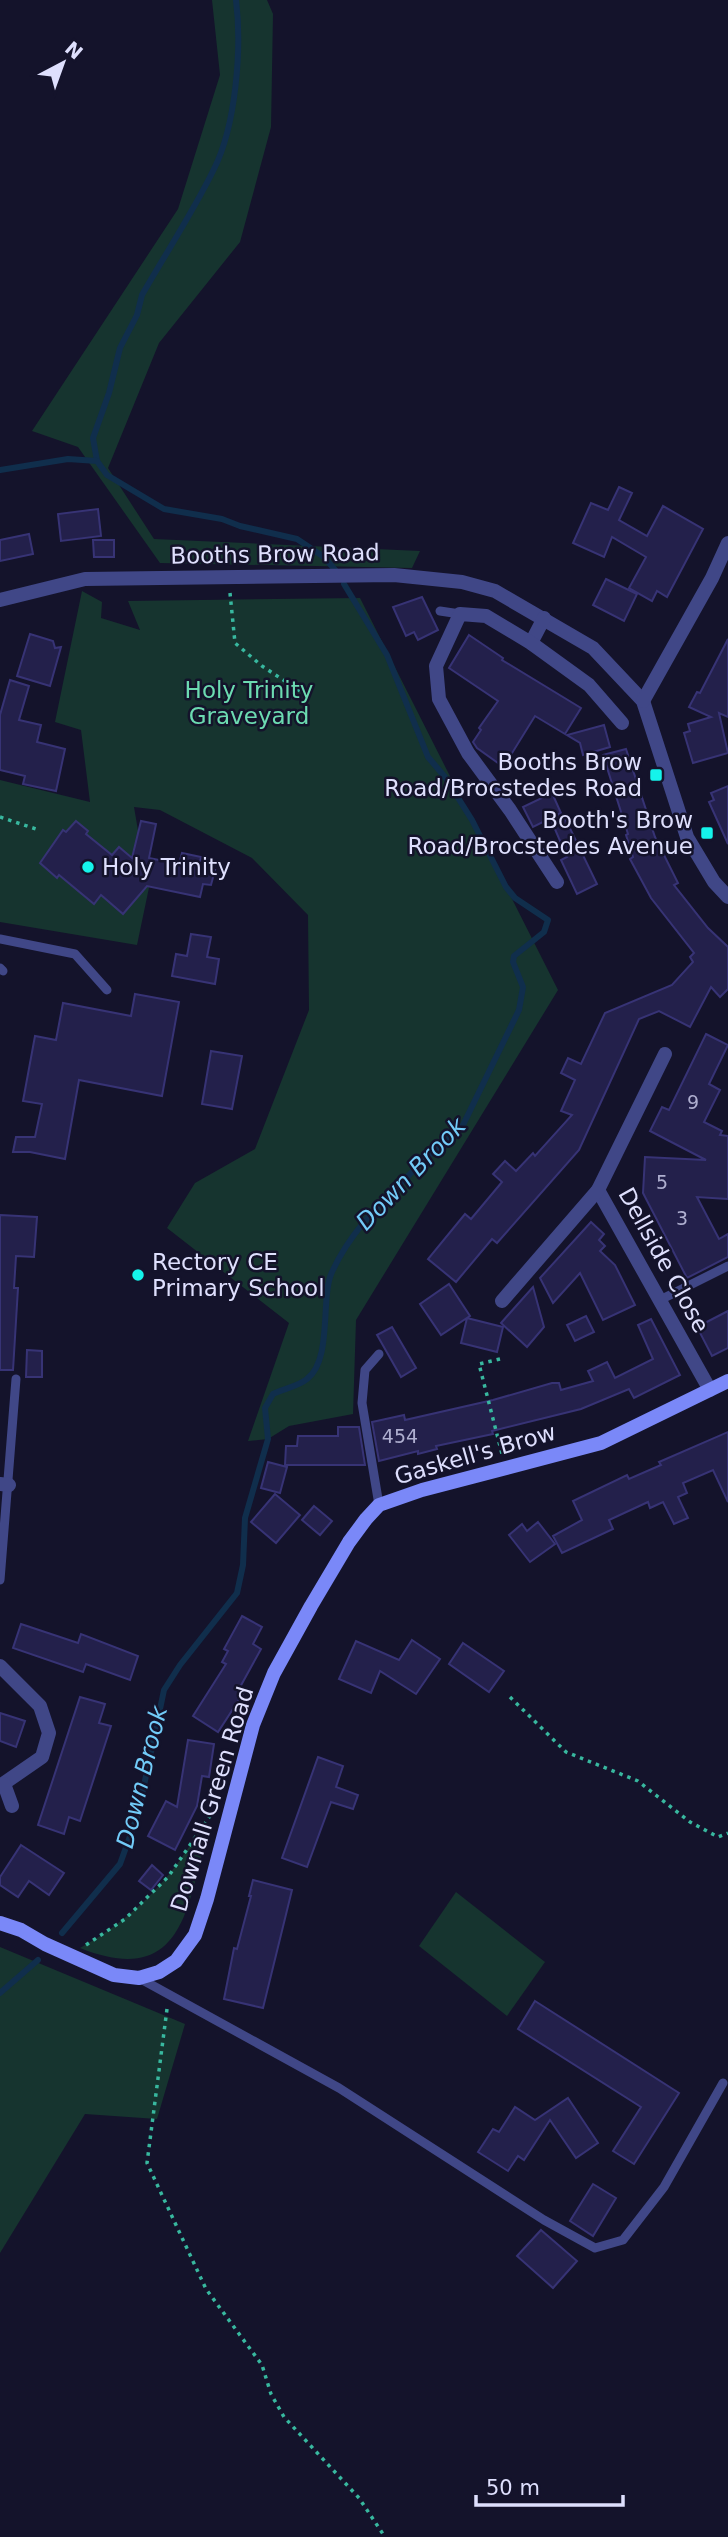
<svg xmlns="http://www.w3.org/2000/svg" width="728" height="2537" viewBox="0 0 728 2537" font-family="'DejaVu Sans',sans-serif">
	<rect width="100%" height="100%" fill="#14132b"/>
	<g fill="#16342f">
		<path d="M212,0H267L273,14L271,127L240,242L159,343L108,468L154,539L420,551L412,568L160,563L78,447L32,431L178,209L220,75Z"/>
		<path d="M82,591L102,602L101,618L140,630L128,601L360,598L558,990L356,1320L353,1414L289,1426L268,1439L248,1441L289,1323L167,1228L195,1183L255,1149L309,1010L308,915L252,858L160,810L134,807L142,854L151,878L137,945L0,922V780L90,802L81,730L55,722Z"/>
		<path d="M200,1829L207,1832C188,1907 183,1989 80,1948C131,1920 171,1880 200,1829Z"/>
		<path d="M456,1892L545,1962L507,2016L419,1946Z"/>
		<path d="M0,1947L185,2024L157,2119L85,2114L0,2253Z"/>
	</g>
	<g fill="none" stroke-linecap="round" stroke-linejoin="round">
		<g stroke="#102e4c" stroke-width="6">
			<path d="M97,461L93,438L109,393L120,348L137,315L142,295C166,253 193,212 214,169C236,125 242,48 236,0"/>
			<path d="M0,470L68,459L97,461L107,475L164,509L222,519L240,526L297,539L324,557L336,571"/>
			<path d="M62,1933L120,1864L138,1814L164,1690L180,1665L237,1593L243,1565L245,1518L268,1439L265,1408L273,1394C283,1389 299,1386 307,1379C333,1359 320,1297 332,1272C353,1225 392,1193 427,1157C439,1146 452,1138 463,1125L519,1010L523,987L513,962L514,956L544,932L548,920L515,898L506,887L472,820L445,777L428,757L387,655L344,584"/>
			<path d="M0,1993L38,1960"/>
		</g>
	</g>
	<g fill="#23204b" stroke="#373375" stroke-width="2">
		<path d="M619,487L632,493L619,520L647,536L663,506L703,529L667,597L657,591L652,601L629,588L646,557L612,537L604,557L573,543L591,503L608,510Z"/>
		<path d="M98,509L101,536L61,541L58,514Z"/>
		<path d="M29,534L33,554L0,561V540Z"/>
		<path d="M93,540H114V557H94Z"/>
		<path d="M606,579L637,594L624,621L593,605Z"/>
		<path d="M422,597L438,630L418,640L414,632L406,636L393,607Z"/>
		<path d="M30,634L53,641L55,648L61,647L50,686L17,676Z"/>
		<path d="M469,635L503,658L502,660L581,708L565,734L535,716L509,758L504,755L498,763L477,748L473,742L481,730L479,728L498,701L449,668Z"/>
		<path d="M728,639V717L719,713L728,753L693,763L684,733L690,731L688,724L711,717L689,707L697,692L700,693Z"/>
		<path d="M10,680L29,686L19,720L41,725L37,742L65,749L56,791L23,784L25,776L0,770V715Z"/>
		<path d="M604,725L610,747L583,755L580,743L567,735Z"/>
		<path d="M626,749L655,837L678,883L674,885L708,928L728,947V989L720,997L711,987L690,1027L659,1011L639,1019L579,1150L497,1243L492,1239L456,1282L428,1259L465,1214L471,1219L502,1182L493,1174L505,1161L516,1171L533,1153L535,1156L572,1115L561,1111L575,1080L561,1073L568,1058L581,1064L605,1013L672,985L693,962L690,957L694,953L651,898L630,859L633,857L626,835L628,834L603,755Z"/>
		<path d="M728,786V844L709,802L714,800L711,793Z"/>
		<path d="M552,793L561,813L533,827L523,807Z"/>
		<path d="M563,814L597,884L577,894L561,860L567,857L551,820Z"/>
		<path d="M76,821L88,831L86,834L112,855L119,847L132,858L141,821L156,824L149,858L179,864L182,853L201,857L199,866L215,870L211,885L203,884L200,897L147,886L123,914L101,895L94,904L59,875L57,878L40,863L63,830L66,832Z"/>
		<path d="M191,934L211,937L207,957L219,959L215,984L172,976L176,954L187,956Z"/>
		<path d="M135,994L179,1002L162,1096L79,1080L65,1159L30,1152H13L16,1137H35L42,1104L23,1101L35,1036L56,1040L63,1003L131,1016Z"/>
		<path d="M706,1034L728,1045L709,1084L720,1090L704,1122L722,1131L720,1135L728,1136V1199L697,1197L719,1239L728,1234V1257L687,1278L643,1193L645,1157L706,1160L650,1131L662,1107L669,1110Z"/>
		<path d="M211,1051L242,1056L232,1109L202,1104Z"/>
		<path d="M0,1215L37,1217L34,1257L16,1256L14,1288H18L13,1370H0Z"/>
		<path d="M591,1222L604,1234L599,1240L605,1246L600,1251L615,1265L635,1305L603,1320L580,1273L553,1303L540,1278Z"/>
		<path d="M449,1284L470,1316L467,1318L503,1327L497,1352L461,1343L467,1318L441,1335L420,1304Z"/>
		<path d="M533,1287L544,1327L527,1347L501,1323Z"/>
		<path d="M728,1311V1348L712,1356L697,1327Z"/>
		<path d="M586,1316L594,1332L575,1341L567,1325Z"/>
		<path d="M651,1319L680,1375L634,1398L629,1389L581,1409L492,1431L493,1434L436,1446L437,1449L418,1454V1451L379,1461L372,1422L404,1415L405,1420L493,1400L552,1383H559L561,1390L593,1381L588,1371L607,1362L615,1378L653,1359L638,1325Z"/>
		<path d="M392,1327L416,1368L401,1377L377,1335Z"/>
		<path d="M27,1350L42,1351V1377H26Z"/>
		<path d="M338,1427H359L365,1465H285L286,1446H297L298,1436H338Z"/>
		<path d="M728,1432V1502L713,1470L683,1483L687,1493L678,1497L688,1518L674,1524L663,1502L650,1508L648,1502L609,1520L613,1529L562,1553L553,1536L582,1520L573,1501L627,1475L629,1479L661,1465L659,1462Z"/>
		<path d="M268,1462L287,1467L280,1493L261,1488Z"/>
		<path d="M275,1494L300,1515L276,1543L251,1522Z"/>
		<path d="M314,1506L332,1521L320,1535L302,1520Z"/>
		<path d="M538,1522L555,1544L530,1562L509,1535L522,1524L527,1531Z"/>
		<path d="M242,1616L262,1627L253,1644L261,1649L239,1689L244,1692L218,1732L193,1716L226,1664L222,1662L228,1651L224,1649Z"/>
		<path d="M21,1624L78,1643L81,1634L138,1656L130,1680L86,1664L83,1672L13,1648Z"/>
		<path d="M412,1640L440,1659L416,1694L380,1671L371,1693L339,1679L356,1641L399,1660Z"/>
		<path d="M463,1643L504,1671L489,1692L449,1664Z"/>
		<path d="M80,1697L105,1704L99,1723L111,1726L80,1821L69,1817L64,1834L38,1825Z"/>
		<path d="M0,1713L25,1721L16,1747L0,1741Z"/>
		<path d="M188,1740L214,1744L209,1777L202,1776L197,1806L175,1850L148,1836L166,1801L177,1807Z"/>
		<path d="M318,1757L343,1766L336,1787L358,1795L353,1809L331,1802L307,1867L282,1858Z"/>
		<path d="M21,1845L64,1873L49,1895L29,1881L18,1897L0,1885V1877Z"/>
		<path d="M152,1865L163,1875L151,1890L139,1881Z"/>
		<path d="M253,1880L292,1890L263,2008L224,1999L234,1948L237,1949L251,1896H249Z"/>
		<path d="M535,2001L679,2093L634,2164L613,2151L641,2107L518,2029Z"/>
		<path d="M568,2098L598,2143L576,2158L550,2120L524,2160L518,2156L508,2171L478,2152L493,2129L499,2132L515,2107L535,2120Z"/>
		<path d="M593,2184L616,2198L593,2236L570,2221Z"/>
		<path d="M541,2230L577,2261L553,2288L517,2256Z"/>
	</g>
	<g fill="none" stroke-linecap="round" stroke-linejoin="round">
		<g stroke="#38b89f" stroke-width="3.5" stroke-dasharray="3.5 5" stroke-linecap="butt">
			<path d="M230,593L235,643L262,666L303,693"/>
			<path d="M0,817L39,830"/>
			<path d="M500,1359L479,1364L502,1454"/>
			<path d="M510,1697L566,1752L638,1781L690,1822L718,1837L728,1833"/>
			<path d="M86,1945L125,1919L168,1877L212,1813"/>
			<path d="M167,2009L147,2163L206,2289L262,2365L271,2394L284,2417L359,2498L385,2537"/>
		</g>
		<g stroke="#404787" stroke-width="9">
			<path d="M440,611L460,614"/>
			<path d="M0,939L75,954L107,990"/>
			<path d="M0,968L3,971"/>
			<path d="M660,1300L728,1266"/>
			<path d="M379,1354L365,1370L362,1403L379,1505"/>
			<path d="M0,1580L16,1379"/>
			<path d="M139,1978L339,2088L544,2220L595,2248L623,2240L664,2187L723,2083"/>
		</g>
		<g stroke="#404787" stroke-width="14">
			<path d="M0,600L85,579L394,575L462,582L495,591L593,648L643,701L687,837L714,882L728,897"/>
			<path d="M531,643L544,618"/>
			<path d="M643,701L712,578L728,543"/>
			<path d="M557,882L510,810L468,753L439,699L436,666L460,614L486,616L531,643L589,685L622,723"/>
			<path d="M598,1190L710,1390"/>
			<path d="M502,1301L598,1190L665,1054"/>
			<path d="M0,1484L9,1485"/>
			<path d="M0,1666L40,1706L49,1733L42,1757L0,1786"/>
			<path d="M4,1784L12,1806"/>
		</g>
		<path stroke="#7a88f8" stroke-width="14" d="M0,1923L21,1930L45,1944L114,1975L139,1978L159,1972L176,1961L195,1935L207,1899L253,1725L274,1673L311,1606L349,1542L366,1519L379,1505L422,1490L601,1443L728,1381"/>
	</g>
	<g fill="#15f3eb" stroke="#14132b" stroke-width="2.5">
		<rect x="649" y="768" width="14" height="14" rx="3.5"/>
		<rect x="700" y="826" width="14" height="14" rx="3.5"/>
		<circle cx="88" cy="867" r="7"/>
		<circle cx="138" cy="1275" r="7"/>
	</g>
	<g text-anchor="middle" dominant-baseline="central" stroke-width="5" stroke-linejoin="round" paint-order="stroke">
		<g font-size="19" fill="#afafd0">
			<text x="693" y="1102">9</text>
			<text x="662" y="1182">5</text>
			<text x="682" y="1218">3</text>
			<text x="400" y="1436">454</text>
		</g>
		<g font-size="23" fill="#dedffd" stroke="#14132b">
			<text transform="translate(275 554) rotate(-1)">Booths Brow Road</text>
			<text transform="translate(664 1260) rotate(61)">Dellside Close</text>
			<text transform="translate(475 1454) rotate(-16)">Gaskell's Brow</text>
			<text transform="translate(212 1799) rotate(-73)">Downall Green Road</text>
		</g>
		<g font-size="23" fill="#6cdbb1" stroke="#14132b">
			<text x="249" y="690">Holy Trinity<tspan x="249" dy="26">Graveyard</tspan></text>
		</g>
		<g font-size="23" fill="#dedffd" stroke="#14132b" text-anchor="end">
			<text x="642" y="762">Booths Brow<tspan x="642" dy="26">Road/Brocstedes Road</tspan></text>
			<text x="693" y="820">Booth's Brow<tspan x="693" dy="26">Road/Brocstedes Avenue</tspan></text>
			<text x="102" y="867" text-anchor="start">Holy Trinity</text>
			<text x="152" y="1262" text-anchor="start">Rectory CE<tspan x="152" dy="26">Primary School</tspan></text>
		</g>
		<g font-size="24" font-style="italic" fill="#72cbf8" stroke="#14132b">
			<text transform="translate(411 1174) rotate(-46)">Down Brook</text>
			<text transform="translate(142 1777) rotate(-76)">Down Brook</text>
		</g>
	</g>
	<g transform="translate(63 63) rotate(41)" stroke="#14132b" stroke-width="5" paint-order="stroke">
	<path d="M0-5L12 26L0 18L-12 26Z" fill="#dedffd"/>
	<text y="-10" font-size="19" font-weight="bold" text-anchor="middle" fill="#dedffd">N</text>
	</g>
	<path d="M476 2495v10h147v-10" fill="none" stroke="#dedffd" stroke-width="3.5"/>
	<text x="486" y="2495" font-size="21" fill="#dedffd" stroke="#14132b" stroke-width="5" paint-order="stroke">50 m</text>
</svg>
